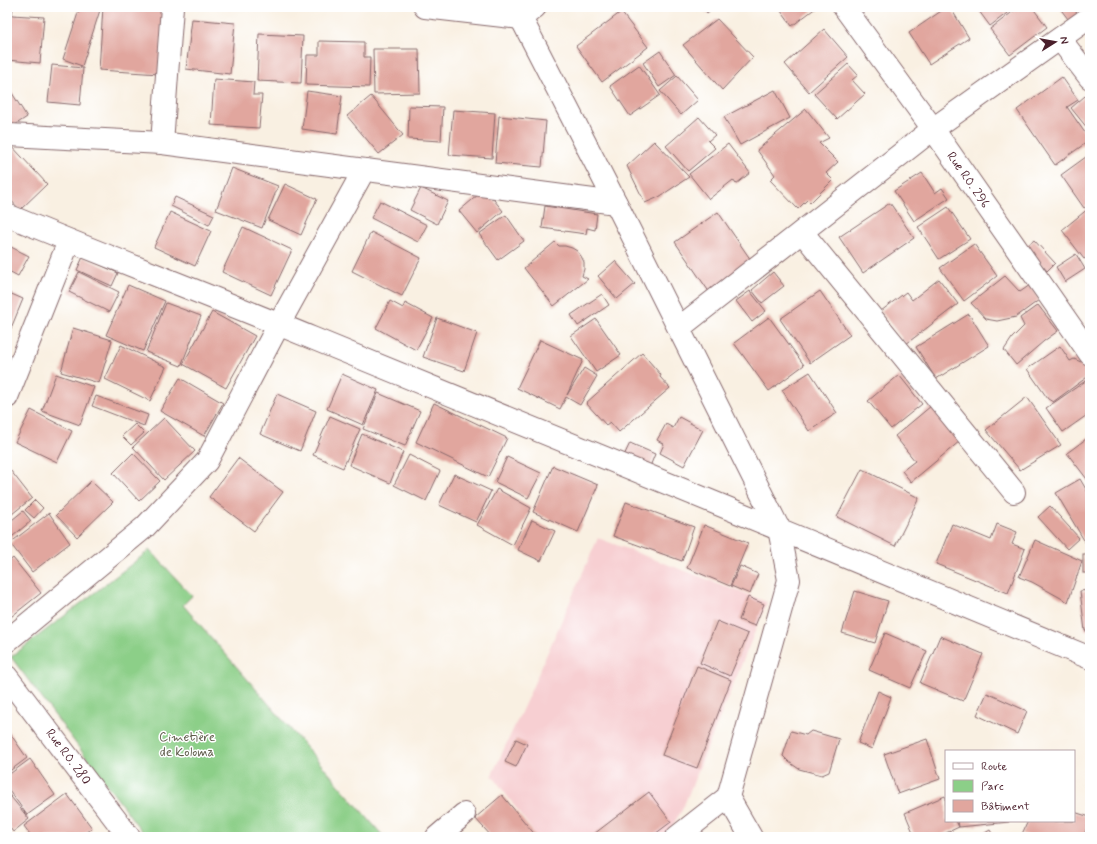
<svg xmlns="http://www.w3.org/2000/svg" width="1097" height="844" viewBox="0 0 1097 844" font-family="Mynerve,sans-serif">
	<rect width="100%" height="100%" fill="#fff"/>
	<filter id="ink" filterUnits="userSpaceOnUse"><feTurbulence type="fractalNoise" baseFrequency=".025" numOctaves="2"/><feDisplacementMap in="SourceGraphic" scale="8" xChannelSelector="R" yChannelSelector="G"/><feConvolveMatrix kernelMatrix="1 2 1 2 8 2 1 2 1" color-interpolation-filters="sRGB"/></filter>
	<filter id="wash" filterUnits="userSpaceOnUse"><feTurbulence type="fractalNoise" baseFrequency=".012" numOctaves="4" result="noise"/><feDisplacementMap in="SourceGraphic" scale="16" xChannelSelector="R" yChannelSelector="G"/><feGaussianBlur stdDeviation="0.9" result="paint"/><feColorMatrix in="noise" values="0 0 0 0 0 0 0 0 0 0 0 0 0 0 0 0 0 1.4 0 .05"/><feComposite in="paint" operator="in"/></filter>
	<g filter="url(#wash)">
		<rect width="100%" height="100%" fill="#f9f0e2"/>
		<path fill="#f7cfd2" d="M598,538L767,602L682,810L671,828L659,837H537L492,775L528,697Z"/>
		<path fill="#8ccf88" stroke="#6b775a" d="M150,550L192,596L183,605L384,837H146L11,657Z"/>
		<g id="blocks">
			<g fill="#e1a69e">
				<path d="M7,7H13L12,15L44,17L40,63L7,60Z"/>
				<path d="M80,7H101L82,66L63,59Z"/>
				<path d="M103,7H164L159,74L99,70Z"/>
				<path d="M702,7H714L707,13Z"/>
				<path d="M778,7H817L792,26Z"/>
				<path d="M947,7H950L969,38L929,64L909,33Z"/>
				<path d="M976,7H1015L990,26Z"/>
				<path d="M1019,7H1032L1047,27L1010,55L990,29Z"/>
				<path d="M1059,7H1086L1088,10L1071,23Z"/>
				<path d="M621,12L648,47L602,82L576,46Z"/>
				<path d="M192,19L235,23L230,74L186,69Z"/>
				<path d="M717,19L753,57L722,90L683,45Z"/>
				<path d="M824,29L848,57L809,92L785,64Z"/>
				<path d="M259,34L303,36L301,83L257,81Z"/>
				<path d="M319,41L364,42V57H370L369,87L306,85L307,55H319Z"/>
				<path d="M373,49H419L420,93L374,94Z"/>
				<path d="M660,51L676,75L659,87L643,63Z"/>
				<path d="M848,64L858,75L852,80L865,94L837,119L814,94Z"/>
				<path d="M52,65L83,68L80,105L48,102Z"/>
				<path d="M639,65L660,95L630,116L610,86Z"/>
				<path d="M677,76L698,100L681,115L660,91Z"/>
				<path d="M1062,77L1078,100L1067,107L1090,140L1055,165L1017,110Z"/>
				<path d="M214,79L254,82L253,95H262L259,128L211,125Z"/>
				<path d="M7,85L27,117L7,130Z"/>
				<path d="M775,90L790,118L740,145L724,117Z"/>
				<path d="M307,91L342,96L337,134L302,129Z"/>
				<path d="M371,96L403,135L379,154L347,116Z"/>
				<path d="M1085,96L1090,102V127L1088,129L1071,108Z"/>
				<path d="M409,106L443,107L441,141L408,139Z"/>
				<path d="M806,109L829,138L819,143L838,162L826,173L833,180L810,203L807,200L798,209L770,180L775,175L757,150Z"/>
				<path d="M453,110L495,113L492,158L449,155Z"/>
				<path d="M499,116L546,121L542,167L495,163Z"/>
				<path d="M699,117L715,135L708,141L715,148L688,171L666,146Z"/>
				<path d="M654,141L689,177L659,197L645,203L627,166Z"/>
				<path d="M9,143L47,184L20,210L7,196V145Z"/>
				<path d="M728,144L750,173L736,184L733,180L709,199L689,174Z"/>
				<path d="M1090,154V204L1084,208L1061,175Z"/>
				<path d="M232,168L278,186L262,228L216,210Z"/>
				<path d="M922,173L935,193L942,188L949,198L914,221L894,191Z"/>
				<path d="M285,184L317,199L301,235L268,220Z"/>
				<path d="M421,188L448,201L437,224L410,210Z"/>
				<path d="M485,189L503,211L477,233L459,211Z"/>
				<path d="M175,197L214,215L209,225L171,206Z"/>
				<path d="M380,201L427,225L418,242L371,218Z"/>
				<path d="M890,203L914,238L863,273L839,237Z"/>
				<path d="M545,206L597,214L595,230L587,228L586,234L542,228Z"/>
				<path d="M948,207L970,239L939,259L918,227Z"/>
				<path d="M1089,208L1090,210V255L1084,259L1062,230Z"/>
				<path d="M170,212L211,231L195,266L154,247Z"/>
				<path d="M718,212L755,266L712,296L675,242Z"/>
				<path d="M506,215L524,241L498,260L479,234Z"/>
				<path d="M243,227L292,250L271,295L222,272Z"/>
				<path d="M371,232L421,258L402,296L352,271Z"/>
				<path d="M1034,240L1055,263L1047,271L1026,247Z"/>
				<path d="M555,242L559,246H565L572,248L577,251L581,256L584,262V269L582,276L588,279L554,306L524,268Z"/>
				<path d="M974,244L997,276L964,301L940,268Z"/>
				<path d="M7,245L29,256L18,276L7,270Z"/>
				<path d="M1076,254L1085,269L1065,282L1056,267Z"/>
				<path d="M83,257L118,273L112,286L77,270Z"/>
				<path d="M615,261L635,284L617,299L598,276Z"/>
				<path d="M79,272L119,292L109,312L69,292Z"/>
				<path d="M773,272L784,286L762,303L752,290Z"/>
				<path d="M1005,276L1020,292L1030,285L1039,300L1016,317L997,321L986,319L971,303Z"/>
				<path d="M939,279L958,304L906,344L881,311L906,292L912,300Z"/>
				<path d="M128,285L165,301L143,351L106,335Z"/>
				<path d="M750,291L766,311L752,322L736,301Z"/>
				<path d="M820,291L850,335L810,363L780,319Z"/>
				<path d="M7,292L23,299L7,338Z"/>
				<path d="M602,294L609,305L578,326L571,315Z"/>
				<path d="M390,301L403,308L405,303L433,318L416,350L376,328Z"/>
				<path d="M166,303L201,316L181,366L146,352Z"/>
				<path d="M1038,305L1058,331L1044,341L1016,365L1004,350L1012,338L1024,326L1020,318Z"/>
				<path d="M212,312L255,336L226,388L183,364Z"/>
				<path d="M969,314L989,346L936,379L916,347Z"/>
				<path d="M769,317L804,365L769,391L734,343Z"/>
				<path d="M437,318L477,333L464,371L423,357Z"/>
				<path d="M596,319L621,355L596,372L571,336Z"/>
				<path d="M73,328L112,340L99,383L61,372Z"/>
				<path d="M540,340L583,360L567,395L584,368L597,376L580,405L566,397L560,409L517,388Z"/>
				<path d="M121,345L166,367L150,401L105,379Z"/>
				<path d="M1060,346L1070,361L1074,359L1081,362L1087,358L1090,363V375L1053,402L1048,399L1027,369Z"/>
				<path d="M642,353L661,375L660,377L670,388L619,432L610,422L606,425L586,403Z"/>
				<path d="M810,372L837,413L809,431L782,390Z"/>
				<path d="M56,374L94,387L80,425L42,411Z"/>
				<path d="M342,374L378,390L363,425L327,409Z"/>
				<path d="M899,375L922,404L891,429L868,401Z"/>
				<path d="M180,378L223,403L204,436L160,411Z"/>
				<path d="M1090,378V413L1063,432L1046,408Z"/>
				<path d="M378,393L420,411L405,446L363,429Z"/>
				<path d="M277,394L316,411L300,451L260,434Z"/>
				<path d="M96,396L148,415L144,426L92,406Z"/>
				<path d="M1027,397L1061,445L1020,470L986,430Z"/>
				<path d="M434,403L507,438L488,477L416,442Z"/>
				<path d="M931,406L960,441L911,482L902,471L915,461L895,436Z"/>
				<path d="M31,410L72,431L57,462L15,442Z"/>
				<path d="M330,416L360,429L343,468L313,455Z"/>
				<path d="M679,417L703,430L684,466L660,453L664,444L657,440L666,424L673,428Z"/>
				<path d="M164,418L195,451L164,480L133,447Z"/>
				<path d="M135,424L144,433L131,445L122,436Z"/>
				<path d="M362,434L403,452L390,483L349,465Z"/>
				<path d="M1090,436V483L1067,453Z"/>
				<path d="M630,443L655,454L647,474L621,462Z"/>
				<path d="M133,453L160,481L139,501L113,473Z"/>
				<path d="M409,455L440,471L426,501L394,485Z"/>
				<path d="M507,457L541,473L528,498L495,482Z"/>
				<path d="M238,458L283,492L254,531L209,497Z"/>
				<path d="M7,466L32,498L7,518Z"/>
				<path d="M553,466L598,485L578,532L533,512Z"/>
				<path d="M862,469L919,498L895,546L837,517Z"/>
				<path d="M454,474L491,491L476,522L439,505Z"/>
				<path d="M1080,479L1090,496V546L1088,547L1056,493Z"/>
				<path d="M91,481L113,502L77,537L56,515Z"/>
				<path d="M497,489L531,508L513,545L477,525Z"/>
				<path d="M35,500L43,508L34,518L25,510Z"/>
				<path d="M626,502L694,527L682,561L613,536Z"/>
				<path d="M1050,506L1079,538L1067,549L1038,517Z"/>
				<path d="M23,511L31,521L7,541V524Z"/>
				<path d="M49,513L70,543L32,572L10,543Z"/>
				<path d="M532,520L555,531L541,561L518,550Z"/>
				<path d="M952,524L991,540L997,524L1017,532L1012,544L1025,549L1008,593L936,564Z"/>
				<path d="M704,525L748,543L730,586L687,568Z"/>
				<path d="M1035,540L1082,561L1068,602L1032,582L1019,577Z"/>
				<rect x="1083" y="554" width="7" height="19"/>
				<path d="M13,558L41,593L7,620V563Z"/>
				<path d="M740,566L758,574L750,594L731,586Z"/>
				<path d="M1090,590V630L1085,631L1080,591Z"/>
				<path d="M855,591L888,601L875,643L842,633Z"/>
				<path d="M748,597L764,604L755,626L739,620Z"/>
				<path d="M717,621L748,634L730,676L700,663Z"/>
				<path d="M885,633L927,651L910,688L869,670Z"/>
				<path d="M940,636L983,654L963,701L920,683Z"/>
				<path d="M697,666L731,680L697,768L662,755Z"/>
				<path d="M878,691L891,697L872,749L858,743Z"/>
				<path d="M987,693L1027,711L1017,734L977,715Z"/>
				<path d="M7,729L27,758L7,773Z"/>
				<path d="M791,731L806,735L811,731L839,739L829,772L822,775L799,769L789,762L783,756Z"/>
				<path d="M516,739L527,744L516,767L505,762Z"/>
				<path d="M927,739L940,779L898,794L884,754Z"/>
				<path d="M30,759L55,795L27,815L7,787V776Z"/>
				<path d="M7,792L29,819L13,832L7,824Z"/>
				<path d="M649,792L671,822L651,837H590Z"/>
				<path d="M67,794L92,828L79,837H32L24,826Z"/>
				<path d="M502,795L537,837H492L475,818Z"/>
				<path d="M945,796L946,798V821H956L959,827L937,837H915L905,813Z"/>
				<path d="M1074,812L1090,817V820L1083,837H1033L1022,834L1028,821H1074Z"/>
				<path d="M958,821H1009V822L959,827Z"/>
				<path d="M990,830L994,837H978Z"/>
			</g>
		</g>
	</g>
	<g filter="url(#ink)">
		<use href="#blocks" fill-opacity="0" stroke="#87686b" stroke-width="1"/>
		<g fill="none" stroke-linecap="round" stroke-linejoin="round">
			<defs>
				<g id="minor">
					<path d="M844,7L933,129L1090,354"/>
					<path d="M1060,39L1090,78"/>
					<path d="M7,136L9,135L162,143L616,203"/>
					<path d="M162,143L172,7"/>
					<path d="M7,215C108,257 211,296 312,338C572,444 831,550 1090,658"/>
					<path d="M802,232L1014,492"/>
					<path d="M679,328L933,129L1090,17"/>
					<path d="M7,397L69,241"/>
					<path d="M7,641L145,527L207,461L279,324L364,170"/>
					<path d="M7,677L129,837"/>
					<path d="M728,797L751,837"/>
					<path d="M437,837L464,814"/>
				</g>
				<g id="tertiary">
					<path d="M425,7L521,18"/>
					<path d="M535,7L521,18L616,203L779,529L789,580L728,797L677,837"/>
				</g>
			</defs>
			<use href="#minor" stroke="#87686b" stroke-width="24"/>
			<use href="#tertiary" stroke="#87686b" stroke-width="24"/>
			<use href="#minor" stroke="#fff" stroke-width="22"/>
			<use href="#tertiary" stroke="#fff" stroke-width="22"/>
		</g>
	</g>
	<g text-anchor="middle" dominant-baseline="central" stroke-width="3" stroke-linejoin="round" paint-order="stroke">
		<g font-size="13" fill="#4a1f2b" stroke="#fff">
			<text transform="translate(968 180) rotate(55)">Rue RO. 296</text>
			<text transform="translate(68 757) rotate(53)">Rue RO. 280</text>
		</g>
		<g font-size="13" fill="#615d4c" stroke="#fff">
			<text x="187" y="737">Cimetière<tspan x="187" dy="15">de Koloma</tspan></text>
		</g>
	</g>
	<rect width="1097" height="844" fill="none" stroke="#fff" stroke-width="24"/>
	<rect x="945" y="750" width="130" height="72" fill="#ffffff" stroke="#b7a5aa"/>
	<rect x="953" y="763" width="20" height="6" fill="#ffffff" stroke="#b7a5aa"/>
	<text x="981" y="770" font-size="12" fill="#4a1f2b">Route</text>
	<rect x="953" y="780" width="20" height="12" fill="#8ccf88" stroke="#b7a5aa"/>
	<text x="981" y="790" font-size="12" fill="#4a1f2b">Parc</text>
	<rect x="953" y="800" width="20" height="12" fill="#e1a69e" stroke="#b7a5aa"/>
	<text x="981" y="810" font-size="12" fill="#4a1f2b">Bâtiment</text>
	<g transform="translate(1055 42) rotate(79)" stroke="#ffffff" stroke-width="3" paint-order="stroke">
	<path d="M0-3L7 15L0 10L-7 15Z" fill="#4a1f2b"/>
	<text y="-6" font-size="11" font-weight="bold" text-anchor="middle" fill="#4a1f2b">N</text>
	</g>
</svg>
